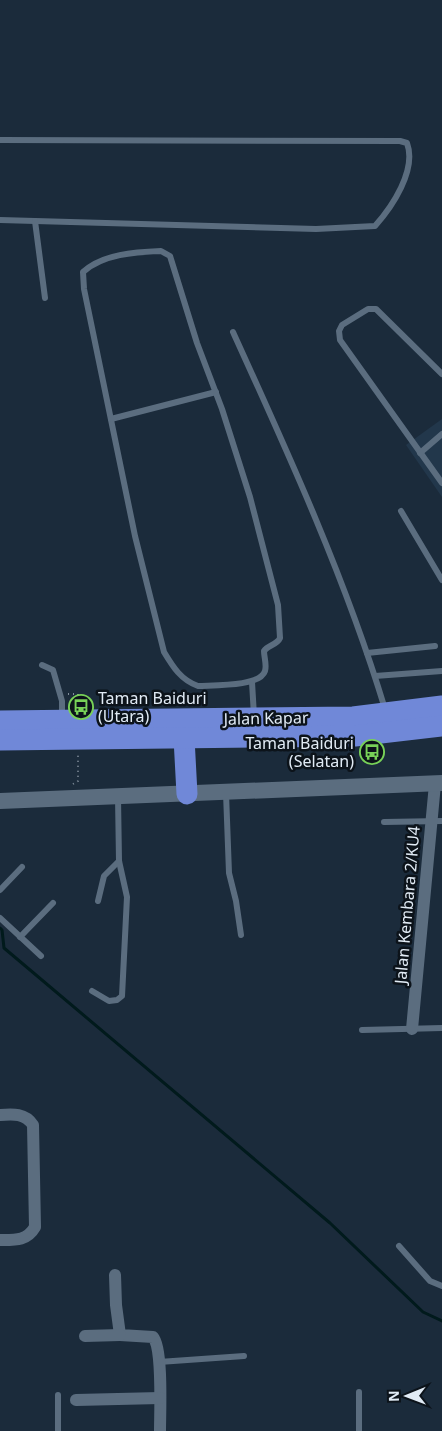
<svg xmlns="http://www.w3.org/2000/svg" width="442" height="1431" viewBox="0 0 442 1431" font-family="'Noto Sans',sans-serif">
	<rect width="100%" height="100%" fill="#1b2b3b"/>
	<path fill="#22374b" d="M442,419V497L406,445Z"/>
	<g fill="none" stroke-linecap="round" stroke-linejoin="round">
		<path stroke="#011a1c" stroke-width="3" d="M0,928L2,930L4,948L330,1223L423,1312L442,1321"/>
		<g stroke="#828f9c" stroke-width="2" stroke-dasharray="1 4" stroke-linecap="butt">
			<path d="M68,694H78V704"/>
			<path d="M73,784L78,781V754"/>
		</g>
		<g stroke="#5b6d7f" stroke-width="6">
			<path d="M0,140L400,141L407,143C417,170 392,207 375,226L316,229L0,220"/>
			<path d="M35,221L45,298"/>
			<path d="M161,251L170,256L197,343L222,409L250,497L278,605L280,638C277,645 268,645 264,651C264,657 267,665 265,671C260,687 213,685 198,686C181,680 173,667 164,652L135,536L84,289L83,272C103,254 135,252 161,251Z"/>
			<path d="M233,332C289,455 346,580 385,709"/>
			<path d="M442,374L376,309H368L342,325L339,331L340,340L442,483"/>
			<path d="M111,419L216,392"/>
			<path d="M420,453L442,434"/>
			<path d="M401,511L442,580"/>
			<path d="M367,653L435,646"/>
			<path d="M42,665L53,670L62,701V716"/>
			<path d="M375,676L442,671"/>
			<path d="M252,682L254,716"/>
			<path d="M226,793L229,873L236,901L241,935"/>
			<path d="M384,822L442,821"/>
			<path d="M0,890L22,867"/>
			<path d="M98,901L104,876L119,861"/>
			<path d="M0,918L41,956"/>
			<path d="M20,937L53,903"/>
			<path d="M92,991L109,1001L117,1000L122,996L127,897L119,861L118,797"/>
			<path d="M362,1030L442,1028"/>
			<path d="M399,1246L430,1281L442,1286"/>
			<path d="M159,1362L244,1356"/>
			<path d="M359,1392V1431"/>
			<path d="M58,1431V1395"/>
		</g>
		<g stroke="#5b6d7f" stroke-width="12">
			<path d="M412,1029L435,784"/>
			<path d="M0,1115C13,1114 25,1113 33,1125L35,1227C27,1241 15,1240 0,1240"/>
			<path d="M115,1275L116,1305L120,1335L153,1337C163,1348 160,1414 160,1431"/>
			<path d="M85,1336L120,1335"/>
			<path d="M76,1400L160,1398"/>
		</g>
		<path stroke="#5b6d7f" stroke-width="16" d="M0,801L442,783"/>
		<g stroke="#7088d8" stroke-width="21">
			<path d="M0,721L353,717L442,706"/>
			<path d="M184,738L187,794"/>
			<path d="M0,740L355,736L442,726"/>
		</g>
	</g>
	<defs>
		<symbol id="bus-ring" viewBox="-11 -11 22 22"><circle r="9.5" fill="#0c131a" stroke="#78d158" stroke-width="1.5"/><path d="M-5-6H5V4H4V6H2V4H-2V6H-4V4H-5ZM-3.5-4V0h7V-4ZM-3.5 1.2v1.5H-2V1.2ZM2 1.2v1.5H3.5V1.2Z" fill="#78d158"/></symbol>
	</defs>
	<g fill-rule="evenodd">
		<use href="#bus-ring" x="67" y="693" width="28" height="28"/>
		<use href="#bus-ring" x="358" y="738" width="28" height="28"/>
	</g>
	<g text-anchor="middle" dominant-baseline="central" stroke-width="5" stroke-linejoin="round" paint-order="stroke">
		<g font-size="16" fill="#e1ebf5" stroke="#0c131a" text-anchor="start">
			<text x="98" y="698">Taman Baiduri<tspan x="98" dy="18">(Utara)</tspan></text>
			<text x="354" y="743" text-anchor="end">Taman Baiduri<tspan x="354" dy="18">(Selatan)</tspan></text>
		</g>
		<g font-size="16" fill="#e1ebf5" stroke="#0c131a">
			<text transform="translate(266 718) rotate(-1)">Jalan Kapar</text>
			<text transform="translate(407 905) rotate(-85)">Jalan Kembara 2/KU4</text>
		</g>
	</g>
	<g transform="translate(407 1396) rotate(269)" stroke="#0c131a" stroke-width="4" paint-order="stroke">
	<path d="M0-4L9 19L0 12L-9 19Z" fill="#e1ebf5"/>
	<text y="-8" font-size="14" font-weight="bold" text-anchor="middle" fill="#e1ebf5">N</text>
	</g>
</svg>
